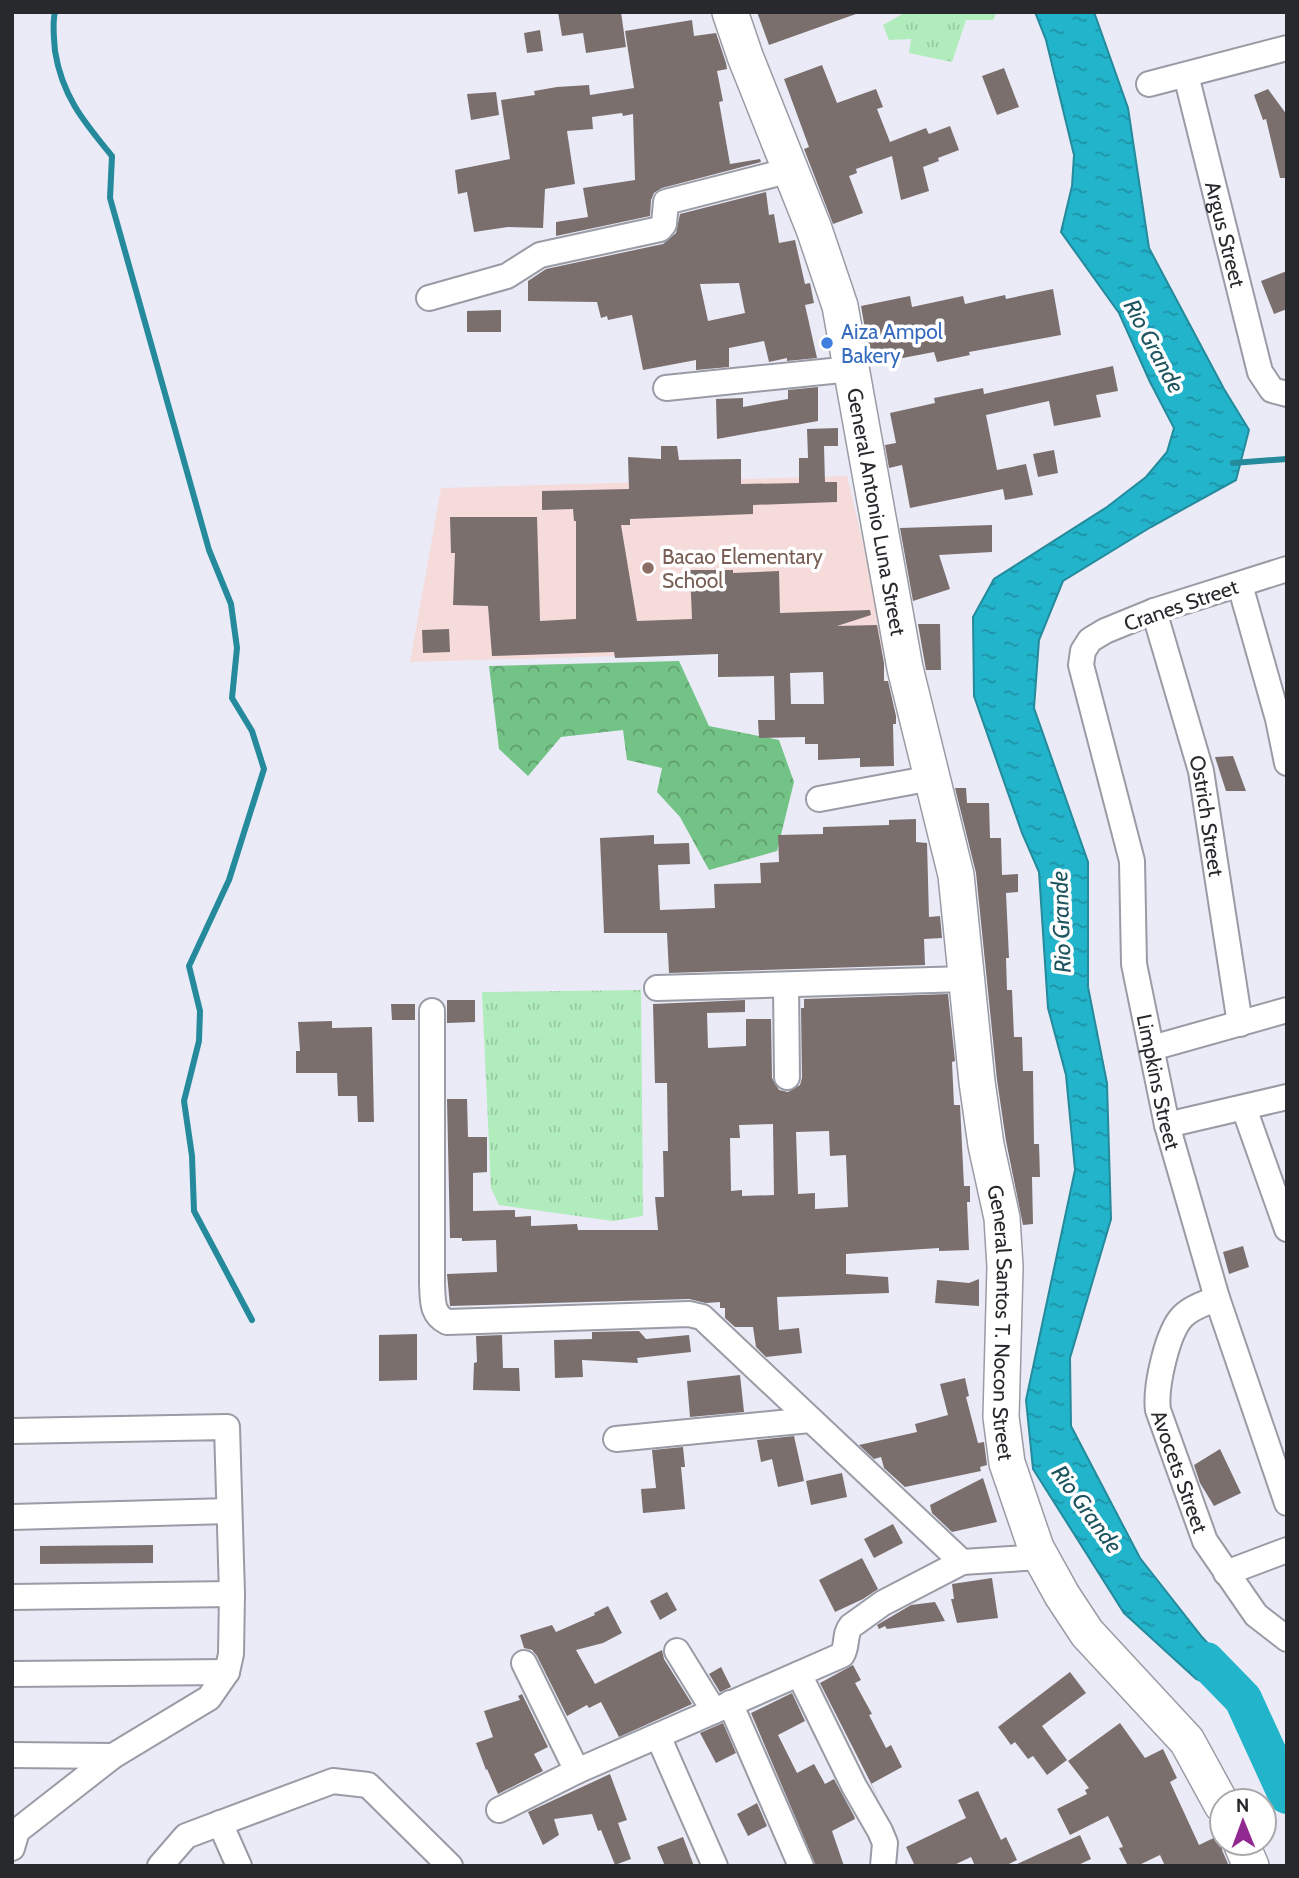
<svg xmlns="http://www.w3.org/2000/svg" width="1299" height="1878" viewBox="0 0 1299 1878" font-family="Cabin,sans-serif">
	<defs>
		<pattern id="grass-tufts" width="24" height="20" patternUnits="userSpaceOnUse" patternTransform="scale(1.75)"><rect width="24" height="20" fill="#b1ecbc"/><path d="M3 7l-1-3M5 7V3M7 7l1-3M15 17l-1-3M17 17v-4M19 17l1-3" fill="none" stroke="#98caa2"/></pattern>
		<pattern id="forest-crowns" width="20" height="18" patternUnits="userSpaceOnUse" patternTransform="scale(1.75)"><rect width="20" height="18" fill="#74c386"/><path d="M2 6a3 3 0 1 1 6 0M12 15a3 3 0 1 1 6 0" fill="none" stroke="#5f9e6e"/></pattern>
		<pattern id="water-ripples" width="26" height="14" patternUnits="userSpaceOnUse" patternTransform="scale(1.75)"><rect width="26" height="14" fill="#22b4cb"/><path d="M2 4q2-2 4 0t4 0M15 11q2-2 4 0t4 0" fill="none" stroke="#1e92a5"/></pattern>
	</defs>
	<rect width="100%" height="100%" fill="#eaebf7"/>
	<path fill="#f6dbdb" d="M847,476L888,648L410,662L441,488Z"/>
	<g fill="url(#grass-tufts)">
		<path d="M906,12H997L993,20H966L952,62L909,53L911,39L889,40L883,25Z"/>
		<path d="M641,990L643,1216L613,1221L499,1205L491,1188L482,992Z"/>
	</g>
	<path fill="url(#forest-crowns)" d="M679,661L709,726L779,740L794,782L777,851L709,870L680,817L657,792L662,768L627,760L623,730L561,737L528,776L499,749L489,666Z"/>
	<path fill="url(#water-ripples)" stroke="#248a9c" stroke-width="2" d="M1035,12H1094L1128,108L1149,248L1224,389L1249,430L1236,480L1151,527L1063,581L1039,640L1034,708L1088,862V987L1107,1083L1111,1219L1070,1358L1071,1426L1140,1558L1202,1637L1226,1663L1243,1699L1196,1679L1124,1613L1033,1469L1026,1400L1075,1170L1066,1075L1048,1008L1039,872L1022,833L974,696L973,617L994,579L1107,507L1146,477L1167,452L1174,428L1150,382L1119,313L1061,232L1072,186L1074,155L1046,40Z"/>
	<g fill="none" stroke-linecap="round" stroke-linejoin="round">
		<g stroke="#248a9c" stroke-width="6">
			<path d="M55,12C52,24 54,38 55,51C62,96 84,122 112,156L110,198L209,550L231,604L237,648L232,698L252,731L264,769L229,880L189,966L200,1011L199,1041L184,1101L192,1156L194,1211L252,1320"/>
			<path d="M1233,463L1287,459"/>
		</g>
		<path stroke="#22b4cb" stroke-width="38" d="M1206,1661L1243,1699L1287,1795"/>
	</g>
	<g fill="#7b6f6e" fill-rule="evenodd">
		<path d="M558,12H621L626,47L586,53L583,33L562,36Z"/>
		<path d="M757,12H856V14L769,45Z"/>
		<path d="M692,20L694,36L716,33L726,63L727,69L717,71L723,101L719,102L730,164L760,159L761,162L662,188L654,193L651,200L650,216L556,236V222L588,217L583,188L635,180L633,114L623,116L622,113L592,117L593,129L567,131L575,184L545,189L543,228L508,227L474,232L467,192L458,194L455,170L510,159L501,100L535,95L534,91L557,87L589,85L590,95L634,88L625,31Z"/>
		<path d="M540,30L543,51L527,53L524,33Z"/>
		<path d="M822,65L837,103L876,89L883,107L877,109L890,142L926,128L929,134L950,126L959,150L938,158L939,161L923,167L929,191L901,200L892,156L856,169L857,173L849,176L863,213L833,224L804,149L809,147L784,79Z"/>
		<path d="M1004,68L1019,107L997,115L982,76Z"/>
		<path d="M1268,89L1287,115V178H1280L1266,119L1263,120L1254,95Z"/>
		<path d="M496,92L499,115L471,120L467,94Z"/>
		<path d="M766,192L769,215L774,214L779,243L795,240L805,284L810,283L814,303L805,305L817,358L787,361V358L769,362L764,341L729,348V367L696,370V360L643,370L632,315L608,320L607,316L601,318L597,302L528,301V281L546,269L663,244L676,233L680,214ZM739,283L745,313L708,321L700,284Z"/>
		<path d="M1287,271V309L1274,314L1261,281Z"/>
		<path d="M1053,289L1061,335L969,352L970,355L937,362L934,352L871,364L861,306L910,296L912,307L963,296L965,304L1005,295L1006,299Z"/>
		<path d="M501,310V332H467V311Z"/>
		<path d="M1113,366L1118,391L1096,395L1101,417L1054,426L1049,401L986,415L997,470L1026,464L1033,495L1005,500L1003,489L910,508L902,465L889,468L885,445L896,443L890,413L935,403L934,398L983,388L984,394Z"/>
		<path d="M818,387V421L717,439L716,399L743,398V407L788,399V390Z"/>
		<path d="M838,428V446H824L825,482H837V502L753,505V514L630,519V525H621L637,621L692,619L690,570H733V573L779,571L780,613L870,610L871,615L837,626L877,625L884,663V681H888L896,716V724H893L894,766L860,767V758L818,760V744H805V737L759,738L758,720H775L774,676L718,677V654L615,658L614,652L492,656L488,606L453,605L455,553H451L450,517H537L540,621L576,619V521H574L573,509L542,510V491L629,489L628,457L661,459V446H677L679,460L741,459V484L799,483V458H808L807,429ZM823,672L824,704H791L790,673Z"/>
		<path d="M1054,450L1058,473L1038,477L1033,454Z"/>
		<path d="M992,525V552L939,555L950,589L913,601L900,528Z"/>
		<path d="M918,624H940L941,670H926Z"/>
		<path d="M449,629L450,652L423,653L422,630Z"/>
		<path d="M1233,756L1246,791H1226L1215,757Z"/>
		<path d="M955,788H966L967,803H989L990,838H1001L1002,875L1018,874V892L1006,893L1009,958H1006L1007,990H1012L1014,1037H1022L1023,1071H1033L1034,1144H1039L1040,1177H1032L1033,1224L1023,1225L1006,1141L997,1080L976,873Z"/>
		<path d="M916,819V842L927,843L929,917L940,916L942,938L924,939L925,965L669,973L667,933H604L600,838L654,835V844L689,843L690,864L658,865L660,910L715,908L714,884L761,883L760,863L779,862L778,835L823,834V827L889,825V820Z"/>
		<path d="M948,994L955,1061L952,1062L954,1105H960L964,1186H970V1202H967L969,1250L939,1251V1248L846,1254V1274L888,1277L889,1293L777,1297L779,1330L799,1328L802,1353L766,1357L756,1347L753,1327H735L725,1318V1308H720V1302L706,1303L689,1299L450,1306L447,1274L497,1272L496,1240L462,1241V1238H450L447,1099H467L468,1137H487V1172L473,1173V1211L515,1210V1217L531,1216V1226L577,1224L578,1230H658L655,1197H664L663,1151H668L667,1083H655L653,1004L745,1000V1012L707,1013L708,1048L746,1046V1019H771L772,1078L779,1090L788,1092L800,1085L802,1078L801,1008H804V999ZM773,1124L774,1195L742,1196V1190L731,1191L730,1138H740L739,1125ZM829,1131L830,1156L846,1155L848,1207L815,1209V1193L798,1194L796,1132Z"/>
		<path d="M447,1000H475V1022L447,1023Z"/>
		<path d="M391,1004H415V1020H392Z"/>
		<path d="M332,1021V1028L372,1027L374,1122H358L357,1096H338L337,1073H296V1051H300L298,1022Z"/>
		<path d="M1243,1246L1249,1267L1229,1274L1223,1252Z"/>
		<path d="M979,1279V1306L935,1303L937,1280L969,1283Z"/>
		<path d="M639,1331L646,1339L689,1335L691,1352L637,1358L638,1363L582,1360L583,1377L555,1378L554,1340L592,1339V1332Z"/>
		<path d="M417,1334V1380L379,1381V1335Z"/>
		<path d="M502,1335L503,1368H519L520,1391L473,1390L474,1363L477,1362L476,1336Z"/>
		<path d="M740,1375L744,1412L690,1417L687,1381Z"/>
		<path d="M965,1378L969,1396L966,1397L978,1443L984,1442L987,1465L980,1467L981,1471L905,1487L884,1468L881,1457L874,1459L859,1445L917,1432L915,1424L948,1415L940,1384Z"/>
		<path d="M794,1436L804,1481L778,1487L772,1459L761,1462L757,1440Z"/>
		<path d="M683,1447L685,1467H681L685,1509L643,1513L641,1489L656,1488L652,1450Z"/>
		<path d="M1220,1449L1241,1493L1214,1506L1200,1483L1194,1465Z"/>
		<path d="M842,1473L847,1497L811,1505L806,1481Z"/>
		<path d="M983,1478L997,1522L952,1532L932,1513L930,1505Z"/>
		<path d="M893,1524L903,1543L874,1558L864,1539Z"/>
		<path d="M153,1545V1563L40,1564V1546Z"/>
		<path d="M862,1558L878,1589L863,1599L835,1612L819,1580Z"/>
		<path d="M992,1578L998,1618L957,1623L951,1599H954L952,1584Z"/>
		<path d="M667,1592L677,1610L660,1620L650,1601Z"/>
		<path d="M935,1602L945,1621L887,1629L885,1626L879,1629L877,1625L911,1605Z"/>
		<path d="M608,1606L622,1633L603,1643L576,1650L595,1684L662,1650L664,1659L692,1704L619,1737L601,1702L589,1708L587,1705L567,1716L537,1656L532,1650L524,1648L520,1635L552,1625L556,1632L595,1615L594,1613Z"/>
		<path d="M853,1665L861,1680L855,1683L872,1714L869,1715L886,1748L891,1745L902,1767L871,1784L880,1801L820,1683Z"/>
		<path d="M721,1667L731,1687L720,1692L709,1674Z"/>
		<path d="M1070,1672L1086,1693L1042,1726L1067,1760L1047,1775L1033,1756L1028,1759L1015,1742L1011,1745L998,1727Z"/>
		<path d="M792,1693L805,1721L778,1735L797,1773L814,1764L825,1784L834,1779L854,1816L855,1819L832,1831L844,1866H816L751,1713Z"/>
		<path d="M522,1694L548,1747L534,1754L543,1771L498,1794L487,1769L486,1770L476,1743L493,1737L484,1711L520,1700L518,1696Z"/>
		<path d="M723,1723L736,1753L716,1763L700,1733Z"/>
		<path d="M1120,1723L1145,1758L1163,1749L1177,1778L1170,1782L1199,1845L1222,1834V1850L1229,1866H1165L1160,1855L1137,1866H1128L1119,1848L1123,1847L1108,1816L1070,1835L1057,1809L1087,1794L1085,1790L1089,1788L1068,1761Z"/>
		<path d="M610,1774L627,1820L618,1823L631,1859L615,1865L601,1830L598,1831L592,1814L554,1819L559,1835L543,1845L528,1812Z"/>
		<path d="M978,1791L1001,1840L1006,1837L1017,1860L1005,1866H975L971,1857L952,1866H915L906,1847L966,1818L958,1800Z"/>
		<path d="M757,1803L767,1826L748,1836L737,1814Z"/>
		<path d="M1080,1835L1091,1859L1076,1866H1013Z"/>
		<path d="M683,1837L694,1866H665L657,1847Z"/>
	</g>
	<g fill="none" stroke-linecap="round" stroke-linejoin="round">
		<defs>
			<g id="minor">
				<path id="s1" d="M1186,75L1260,372L1272,390L1287,394"/>
				<path d="M1149,84L1287,48"/>
				<path d="M429,298L507,276L540,255L660,229L664,224L666,202L791,170"/>
				<path d="M666,388L851,369"/>
				<path id="s2" d="M1287,569L1154,611L1105,631L1090,640L1083,651L1081,665L1132,861L1134,964L1167,1125L1217,1298L1287,1503"/>
				<path d="M1240,585L1278,719L1287,763"/>
				<path id="s3" d="M1154,611L1201,771L1240,1024"/>
				<path d="M819,799L932,778"/>
				<path d="M786,985L787,1077"/>
				<path d="M657,988L966,979"/>
				<path d="M432,1011V1284C433,1300 431,1314 447,1322L689,1314L702,1317L962,1562L1041,1557"/>
				<path d="M1152,1048L1287,1010"/>
				<path d="M1244,1108L1287,1229"/>
				<path d="M1167,1125L1287,1097"/>
				<path id="s4" d="M1217,1298C1206,1303 1192,1307 1183,1316C1167,1332 1155,1388 1158,1410L1205,1541L1256,1615L1287,1639"/>
				<path d="M12,1431L227,1427L232,1594L231,1654L227,1672L209,1698L113,1756L17,1831L12,1848"/>
				<path d="M616,1439L810,1420"/>
				<path d="M12,1517L229,1511"/>
				<path d="M1226,1573L1287,1550"/>
				<path d="M12,1597L232,1594"/>
				<path d="M677,1651L714,1711"/>
				<path d="M524,1663L577,1771L842,1655C848,1646 844,1634 851,1626L883,1603L962,1562"/>
				<path d="M12,1674L227,1672"/>
				<path d="M799,1674L854,1786L880,1831L885,1843L883,1866"/>
				<path d="M730,1703L801,1866"/>
				<path d="M658,1736L715,1866"/>
				<path d="M12,1755L113,1756"/>
				<path d="M499,1810L577,1771"/>
				<path d="M220,1823L239,1866"/>
				<path d="M160,1866L186,1836L333,1781L368,1785L450,1866"/>
			</g>
			<g id="secondary">
				<path id="s5" d="M730,12L745,56L814,229L840,306L905,668L956,875L977,1082L986,1145L1002,1218L1005,1267L1001,1417L1007,1463L1036,1548L1062,1595L1087,1633L1187,1741L1222,1805"/>
				<path d="M1241,1843L1251,1866"/>
			</g>
		</defs>
		<use href="#minor" stroke="#999ba5" stroke-width="28"/>
		<use href="#secondary" stroke="#999ba5" stroke-width="38"/>
		<use href="#minor" stroke="#fff" stroke-width="24"/>
		<use href="#secondary" stroke="#fff" stroke-width="35"/>
	</g>
	<circle fill="#3f7fe0" stroke="#fff" stroke-width="2.5" cx="827" cy="343" r="7"/>
	<circle fill="#8d6e63" stroke="#fff" stroke-width="2.5" cx="648" cy="568" r="7"/>
	<g text-anchor="middle" dominant-baseline="central" stroke-width="7" stroke-linejoin="round" paint-order="stroke">
		<g font-size="21" fill="#28292d" stroke="#fff">
			<text stroke="none"><textPath href="#s1" startOffset="164">Argus Street</textPath></text>
			<text stroke="none"><textPath href="#s5" startOffset="523">General Antonio Luna Street</textPath></text>
			<text transform="translate(1181 605) rotate(-19)">Cranes Street</text>
			<text stroke="none"><textPath href="#s3" startOffset="212">Ostrich Street</textPath></text>
			<text stroke="none"><textPath href="#s2" startOffset="663">Limpkins Street</textPath></text>
			<text stroke="none"><textPath href="#s5" startOffset="1346">General Santos T. Nocon Street</textPath></text>
			<text stroke="none"><textPath href="#s4" startOffset="203">Avocets Street</textPath></text>
		</g>
		<g font-size="21" fill="#366cbe" stroke="#fff" text-anchor="start">
			<text x="841" y="331">Aiza Ampol<tspan x="841" dy="24">Bakery</tspan></text>
		</g>
		<g font-size="21" fill="#785e54" stroke="#fff" text-anchor="start">
			<text x="662" y="556">Bacao Elementary<tspan x="662" dy="24">School</tspan></text>
		</g>
		<g font-size="23" font-style="italic" fill="#1d545e" stroke="#fff">
			<text transform="translate(1154 346) rotate(62)">Rio Grande</text>
			<text transform="translate(1061 922) rotate(-92)">Rio Grande</text>
			<text transform="translate(1087 1509) rotate(54)">Rio Grande</text>
		</g>
	</g>
	<rect width="1299" height="1878" fill="none" stroke="#28292d" stroke-width="28"/>
	<g transform="translate(1243 1822) rotate(359)"><circle r="33" fill="#ffffff" stroke="#a9a9ab" stroke-width="2"/>
	<path d="M0-5L12 26L0 18L-12 26Z" fill="#912a90"/>
	<text y="-10" font-size="19" font-weight="bold" text-anchor="middle" fill="#28292d">N</text>
	</g>
</svg>
